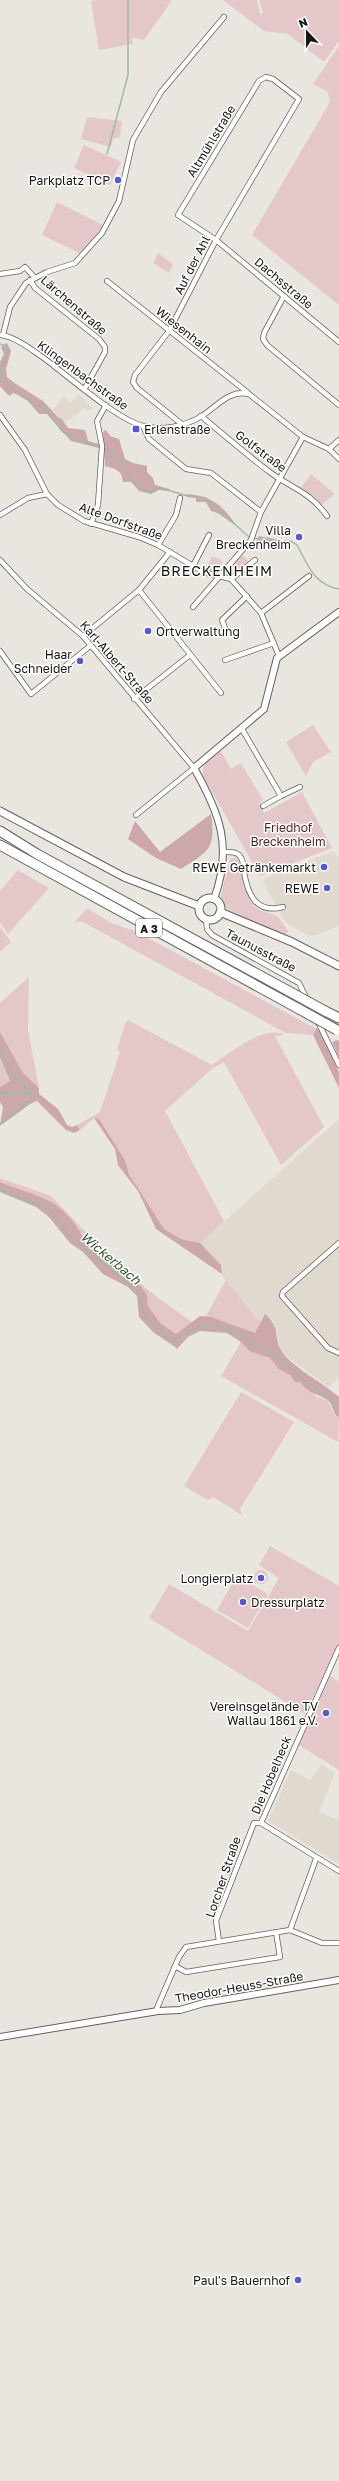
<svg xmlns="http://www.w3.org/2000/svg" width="339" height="2481" viewBox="0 0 339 2481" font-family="'Golos Text',sans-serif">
	<rect width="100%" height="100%" fill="#e9e6e0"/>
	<g fill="#e1d9ce">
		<path d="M79,394L92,408L88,411L85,408L65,423L53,410L64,396L70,403Z"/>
		<path d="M334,851L339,859V926L317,935L309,936L286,923L263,882L265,878Z"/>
		<path d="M339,1119V1378L329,1387L295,1363L281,1350L274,1322L265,1315L261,1324L222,1275L221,1265L200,1243Z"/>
		<path d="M321,1764L335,1773L319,1811L339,1821V1864L268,1821L291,1770L310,1780Z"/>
	</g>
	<g fill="#e4c8c9">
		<path d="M98,0H172L144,40L132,38L133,44L99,50L91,1Z"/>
		<path d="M223,0H257L260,14L263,13L259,0H339V41L324,62L288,34L264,31Z"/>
		<path d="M339,46V305L252,235L330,102L328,92L313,84Z"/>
		<path d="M87,117L122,121L120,137L113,139L111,147L81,139Z"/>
		<path d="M84,145L121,162L110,185L74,168Z"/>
		<path d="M57,202L103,225L93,240L79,253L42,235Z"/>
		<path d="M158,253L173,264L169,273L153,263Z"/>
		<path d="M311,474L335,494L320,506L300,489Z"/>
		<path d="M242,555L248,561L231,576H228L226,571Z"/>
		<path d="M212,556L221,560L222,565L211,572L206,570Z"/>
		<path d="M313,725L331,752L313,762L306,776L286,742Z"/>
		<path d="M221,751L231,769L241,763L263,800L259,803L264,813L302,792L332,848L260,876L203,776L204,764Z"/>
		<path d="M236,857C242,860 246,892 251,901C257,912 265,911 275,915C280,917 285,927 289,932L284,935L230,911L223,905L221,896L230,859Z"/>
		<path d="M18,870L49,888L8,934L0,922V891Z"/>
		<path d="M87,908L111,923L135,931L315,1028L313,1035L286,1033L81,921L74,923Z"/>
		<path d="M0,927L11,942L0,952Z"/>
		<path d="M29,977L28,1030L39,1088L23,1073L0,1032V1003Z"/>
		<path d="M128,1020L212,1065C228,1054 265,1024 284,1035L275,1036L324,1127L281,1165L224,1062L213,1068L165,1111L224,1221L200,1243L181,1239L164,1229L129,1174L125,1160L99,1119L94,1118L80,1130L77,1125L100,1112L120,1052L117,1050L125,1024Z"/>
		<path d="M0,1057L10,1081L0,1087Z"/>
		<path d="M0,1178L51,1196L105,1252L149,1291L192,1322L176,1334L161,1325L148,1306L147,1295L141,1286L129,1279L106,1257L85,1242L82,1234L17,1189L0,1182Z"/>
		<path d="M226,1280L261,1324L255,1333L206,1316Z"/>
		<path d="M241,1342L249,1351L270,1358L279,1368L290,1375L295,1382H300L317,1397L327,1400L335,1416L339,1418L338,1442L221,1376Z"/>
		<path d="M241,1392L294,1422L240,1509L242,1515L213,1497L208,1500L184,1486Z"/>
		<path d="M270,1546L339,1586V1643L305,1714L149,1618L169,1584L248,1631L279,1578L259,1565Z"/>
		<circle cx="261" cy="1577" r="7"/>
		<path d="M237,1576L268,1594L248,1628L217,1610Z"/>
		<path d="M330,1676L339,1682V1770L297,1744Z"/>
	</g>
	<g fill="#cca8aa">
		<path d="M7,343L11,351L6,369L7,377L13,382L43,401L59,418H61L68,428L85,430L88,441L99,444V448L71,441L47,414H39L28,401L14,393L9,396L0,386V362L4,354L1,347Z"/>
		<path d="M106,430L110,436L119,439L125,459L133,463L147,466V472L153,478L155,485L170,489L168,491L159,490L151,494L139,491L131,482H123C122,470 116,469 105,466L103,432Z"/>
		<path d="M187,494C212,496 222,505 236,525C226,521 222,513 211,511L206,502H196V498L187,497Z"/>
		<path d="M259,536L280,540L277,543L256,541Z"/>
		<path d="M211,814C216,849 209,851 181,869L156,858L128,839L135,821L160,852Z"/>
		<path d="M316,1028L321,1031L339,1072V1088L313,1035Z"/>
		<path d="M0,1032L23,1073L39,1088V1094L58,1109L67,1125L72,1127L77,1125L80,1130L74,1133L66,1130L37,1101L30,1104L0,1126L3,1107L0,1102V1087L10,1081L0,1057Z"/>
		<path d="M337,1040L339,1041V1058L332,1042Z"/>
		<path d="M94,1118L99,1119L125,1160L129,1174L164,1229L181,1239L200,1243L221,1265L222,1274L156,1229L138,1191L118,1165L115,1149Z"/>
		<path d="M0,1182C16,1189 34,1193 49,1201C63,1207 80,1228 85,1242H89L129,1279L141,1286L147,1295L148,1306L161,1324L176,1334L200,1316L211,1317L255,1333L265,1314C281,1328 273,1335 281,1350C291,1367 324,1383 339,1397V1418C332,1414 333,1403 326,1399C312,1391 312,1396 300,1382H295L290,1375L279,1369L270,1358L249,1351L241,1342L227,1333L200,1331L188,1337L177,1349L175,1347L153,1332L139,1317L137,1296L128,1287L103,1274L83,1252L70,1243L49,1217L36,1207L0,1192Z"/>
	</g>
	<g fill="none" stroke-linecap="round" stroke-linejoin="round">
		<g stroke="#a2baa2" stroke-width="1.5">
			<path d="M107,154L128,75V0"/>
			<path d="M0,344L6,346L8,350L0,372"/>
			<path d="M0,374L3,381L35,405L43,407L63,432L73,438L112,451L115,458L122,462C127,476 136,487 151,492L160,488L188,496L206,498L249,537L273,542L291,541L297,545C308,565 314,585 339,589"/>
			<path d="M0,1049L9,1070L30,1093"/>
			<path d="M0,1092L5,1094L30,1093L31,1100L0,1124"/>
			<path d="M0,1190L51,1210L67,1233L139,1293C141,1319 155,1324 171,1341L201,1326H214L248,1338L270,1352L339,1407"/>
		</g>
		<defs>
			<g id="minor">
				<path d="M0,274L20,271L25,267L35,278"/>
				<path d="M30,280L35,288L99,339L105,347V352L85,388"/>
				<path d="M107,281L247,392"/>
				<path d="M284,296L264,333L263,339L267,345L339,405"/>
				<path d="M1,335C15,337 29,348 41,356C66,374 116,419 143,426C163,431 185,426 202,416C217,406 230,389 249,394L303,437L329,449L339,459"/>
				<path d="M3,335L10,307L26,283L47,272L75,263L102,233L119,201L133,140L161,92L224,17"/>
				<path d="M0,415L25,450L47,494L58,505L84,521L139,537L158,545L203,572L231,579L261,613L279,656"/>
				<path d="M201,416C224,435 247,455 271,473C293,489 310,492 327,516"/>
				<path d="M183,425L137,388L133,382L135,375L169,331L216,240L299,99L273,79L266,77L259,81L178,215L216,240L339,342"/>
				<path d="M143,426L149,439L186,469L211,473L261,512"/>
				<path d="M329,449L339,440"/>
				<path d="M0,515L28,498L47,494"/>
				<path d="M91,524L98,505L102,446L97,421L106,405"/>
				<path d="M158,545L176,515L180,498"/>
				<path d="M0,560L27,589L83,636L194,768L136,815"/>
				<path d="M193,566L209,535"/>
				<path d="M231,579L255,560"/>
				<path d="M139,590L221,693"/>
				<path d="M193,607L251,540L261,512L303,437"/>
				<path d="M261,613L309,576"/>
				<path d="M225,628L222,620L247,596"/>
				<path d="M83,636L139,590L170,552"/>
				<path d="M0,651L31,694L90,646"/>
				<path d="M225,660L274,643"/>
				<path d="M134,699L190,655"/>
				<path d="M242,729L281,796L300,787"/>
				<path d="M263,806L281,796"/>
				<path d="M225,852C229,852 235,851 239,855C244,859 243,867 244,872C248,896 257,914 283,907"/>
				<path d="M206,919L207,929L212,935L299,983L339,1065"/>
				<path d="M339,1243L283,1292L282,1296L328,1348L339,1353"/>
				<path d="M261,1823L339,1648"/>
				<path d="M290,1930L316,1859"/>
				<path d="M219,1941L216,1921L254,1823H261L339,1871"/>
				<path d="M175,1966L186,1972L280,1957L276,1932"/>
				<path d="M157,2008L179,1957L186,1947L290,1930L322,1943H339"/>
			</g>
			<g id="tertiary">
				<path d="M214,899C233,847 220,814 194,768L264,709L277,658L339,612"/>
				<path d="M0,2037L158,2011L180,2010L204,2003L339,1980"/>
			</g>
			<g id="secondary">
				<path d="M0,811L124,877L199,906"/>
				<circle cx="210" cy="909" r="11"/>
				<path d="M220,912L292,942L339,966"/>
			</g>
			<g id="motorway">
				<path d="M0,831L37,854L294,994"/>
				<path d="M0,845L299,1009"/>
				<path d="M325,1011L339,1018"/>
			</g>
		</defs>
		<use href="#minor" stroke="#64615d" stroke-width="6"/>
		<use href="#tertiary" stroke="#64615d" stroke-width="8"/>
		<use href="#secondary" stroke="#64615d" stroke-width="9"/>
		<use href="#motorway" stroke="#64615d" stroke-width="11"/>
		<use href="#minor" stroke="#fff" stroke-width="4.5"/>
		<use href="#tertiary" stroke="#fff" stroke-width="6"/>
		<use href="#secondary" stroke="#fff" stroke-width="7"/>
		<use href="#motorway" stroke="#fff" stroke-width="9"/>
		<defs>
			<g id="motorway-bridge">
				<path d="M294,994L325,1011"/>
				<path d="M299,1009L337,1030"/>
			</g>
		</defs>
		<use href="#motorway-bridge" stroke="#64615d" stroke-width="11" stroke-linecap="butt"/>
		<use href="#motorway-bridge" stroke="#fff" stroke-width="9"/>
	</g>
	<g fill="#5558cf" stroke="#fff" stroke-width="1.5">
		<circle cx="118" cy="180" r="4"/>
		<rect x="132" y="425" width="8" height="8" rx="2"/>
		<circle cx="299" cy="537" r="4"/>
		<circle cx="148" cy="631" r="4"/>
		<circle cx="80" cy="661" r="4"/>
		<circle cx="324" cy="867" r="4"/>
		<circle cx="327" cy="888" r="4"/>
		<circle cx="261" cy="1578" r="4"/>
		<circle cx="243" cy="1602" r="4"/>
		<circle cx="326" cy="1713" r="4"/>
		<circle cx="298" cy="2280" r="4"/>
	</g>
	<g text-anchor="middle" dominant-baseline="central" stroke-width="3" stroke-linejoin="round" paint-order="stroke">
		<rect fill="#fff" stroke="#5d5c5a" stroke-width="1" x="136" y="919" width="26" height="18" rx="3"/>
		<g font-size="11" font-weight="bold" fill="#171614">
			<text x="149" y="928">A 3</text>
		</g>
		<g font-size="12" fill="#171614" stroke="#fff">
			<text transform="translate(211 141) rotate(-59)">Altmühlstraße</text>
			<text transform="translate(192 265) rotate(-63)">Auf der Ahl</text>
			<text transform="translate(284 283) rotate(40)">Dachsstraße</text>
			<text transform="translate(74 305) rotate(41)">Lärchenstraße</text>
			<text transform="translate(184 330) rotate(38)">Wiesenhain</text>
			<text transform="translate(83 375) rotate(36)">Klingenbachstraße</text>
			<text transform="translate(261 451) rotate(37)">Golfstraße</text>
			<text transform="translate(121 521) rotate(20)">Alte Dorfstraße</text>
			<text transform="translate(117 662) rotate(49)">Karl-Albert-Straße</text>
			<text transform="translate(261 950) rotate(28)">Taunusstraße</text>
			<text transform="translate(271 1775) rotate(-67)">Die Hobelheck</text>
			<text transform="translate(223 1877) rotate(-71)">Lorcher Straße</text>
			<text transform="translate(239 1987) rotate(-10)">Theodor-Heuss-Straße</text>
		</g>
		<g font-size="12" fill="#171614" stroke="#fff" text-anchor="end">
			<text x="110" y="180">Parkplatz TCP</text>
			<text x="144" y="429" text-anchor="start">Erlenstraße</text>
			<text x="291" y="530">Villa<tspan x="291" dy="14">Breckenheim</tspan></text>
			<text x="156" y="631" text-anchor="start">Ortverwaltung</text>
			<text x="72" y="654">Haar<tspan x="72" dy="14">Schneider</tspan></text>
			<text x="316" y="867">REWE Getränkemarkt</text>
			<text x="319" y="888">REWE</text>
			<text x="253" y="1578">Longierplatz</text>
			<text x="251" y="1602" text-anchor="start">Dressurplatz</text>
			<text x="318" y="1706">Vereinsgelände TV<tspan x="318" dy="14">Wallau 1861 e.V.</tspan></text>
			<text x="290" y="2280">Paul's Bauernhof</text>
		</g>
		<g font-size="12" fill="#4f1f25" stroke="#fff">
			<text x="288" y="827">Friedhof<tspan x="288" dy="14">Breckenheim</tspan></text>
		</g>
		<g font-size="13" font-style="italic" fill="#305531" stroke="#fff">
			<text transform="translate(111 1258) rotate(40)">Wickerbach</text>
		</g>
		<g font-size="14" letter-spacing="1" fill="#171614" stroke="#fff">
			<text x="217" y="570">BRECKENHEIM</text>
		</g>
	</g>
	<g transform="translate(307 32) rotate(338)" stroke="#ffffff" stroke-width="3" paint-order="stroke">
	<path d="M0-3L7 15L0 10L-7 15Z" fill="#171614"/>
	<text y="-6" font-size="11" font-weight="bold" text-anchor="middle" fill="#171614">N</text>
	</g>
</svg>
